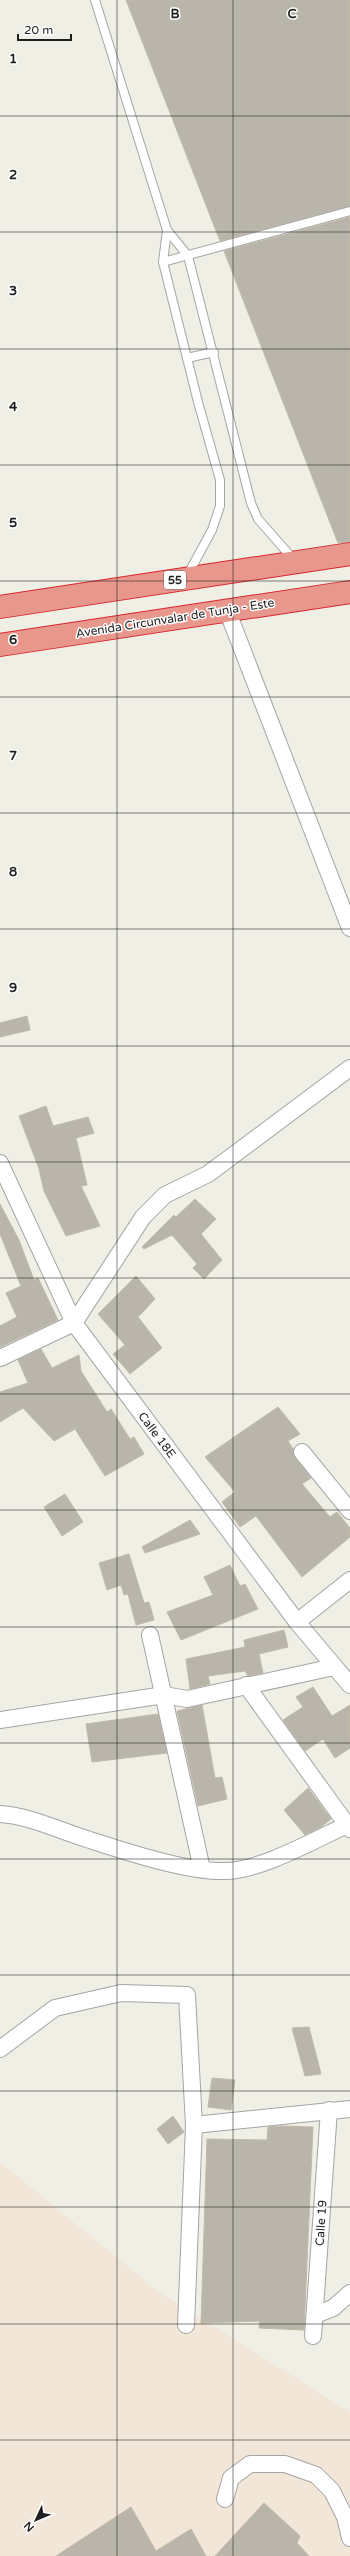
<svg xmlns="http://www.w3.org/2000/svg" width="350" height="2556" viewBox="0 0 350 2556" font-family="'Varela Round',sans-serif">
	<rect width="100%" height="100%" fill="#efefe5"/>
	<path fill="#f1e6d8" d="M0,2162L159,2292L350,2412V2556H0Z"/>
	<g fill="#b9b5aa" stroke="#c1baa7">
		<path d="M126,0H350V206L220,241Z"/>
		<path d="M350,217V542L338,543L224,251Z"/>
		<path d="M27,1016L30,1030L0,1037V1023Z"/>
		<path d="M46,1106L53,1126L88,1117L94,1133L76,1138L87,1185L81,1186L100,1226L66,1236L44,1191L39,1169L19,1116Z"/>
		<path d="M195,1199L216,1219L201,1234L222,1260L204,1279L193,1268L197,1264L172,1235L144,1249L142,1247L174,1215L176,1217Z"/>
		<path d="M0,1204L19,1240L34,1280L38,1278L58,1320L0,1347V1326L17,1317L6,1293L21,1286L0,1234Z"/>
		<path d="M136,1276L155,1299L138,1317L162,1348L130,1374L113,1354L125,1345L98,1314Z"/>
		<path d="M41,1349L52,1368L79,1355L81,1371L107,1412L111,1409L130,1439L134,1437L144,1454L105,1476L75,1429L54,1441L23,1408L0,1422V1392L28,1383L18,1360Z"/>
		<path d="M278,1407L300,1434L288,1441L293,1449L295,1458L311,1478L302,1484L330,1517L337,1512L350,1528V1537L302,1577L256,1516L240,1527L222,1502L235,1492L205,1457Z"/>
		<path d="M65,1494L83,1522L62,1536L44,1507Z"/>
		<path d="M190,1520L200,1534L145,1553L142,1547Z"/>
		<path d="M129,1554L144,1603L149,1602L154,1620L136,1625L128,1594L124,1595L121,1585L107,1590L99,1563Z"/>
		<path d="M230,1565L240,1586L245,1584L258,1609L181,1640L167,1612L213,1595L204,1577Z"/>
		<path d="M284,1630L288,1647L259,1654L263,1673L248,1676L245,1671L208,1676L210,1684L190,1689L186,1659L245,1647L244,1640Z"/>
		<path d="M313,1687L332,1716L350,1705V1748L335,1758L323,1739L305,1751L283,1720L303,1707L296,1697Z"/>
		<path d="M202,1705L215,1778L222,1777L227,1799L198,1806L177,1711Z"/>
		<path d="M158,1714L167,1753L92,1762L86,1724Z"/>
		<path d="M308,1788L331,1819L321,1827L305,1835L284,1810Z"/>
		<path d="M309,2027L321,2074L305,2076L292,2028Z"/>
		<path d="M212,2078L235,2080L231,2110L208,2107Z"/>
		<path d="M173,2116L184,2132L168,2144L157,2129Z"/>
		<path d="M282,2126L313,2127L304,2330L259,2328L260,2321L201,2323L207,2139L267,2140L268,2127Z"/>
		<path d="M264,2503L300,2536L297,2543L309,2556H215Z"/>
		<path d="M131,2507L156,2551L191,2529L206,2556H56Z"/>
	</g>
	<g fill="none" stroke-linecap="round" stroke-linejoin="round">
		<defs>
			<g id="lane">
				<path d="M95,0L167,230L188,256L251,503L258,519L294,560"/>
				<path d="M167,230L163,262L198,402L220,480V506L212,530L187,576"/>
				<path d="M163,262L350,211"/>
				<path d="M187,358L214,352"/>
			</g>
			<g id="street">
				<path d="M227,610L350,928"/>
				<path d="M0,1163L74,1323L297,1622L350,1685"/>
				<path d="M0,1358L74,1323L143,1217L165,1195L208,1174L350,1068"/>
				<path d="M302,1452L350,1511"/>
				<path d="M297,1622L350,1580"/>
				<path d="M150,1635L202,1869"/>
				<path d="M246,1685L350,1829"/>
				<path d="M0,1720L164,1695L187,1699L334,1667"/>
				<path d="M0,1814C31,1816 60,1831 90,1840C127,1852 188,1872 225,1871C260,1871 314,1840 347,1825"/>
				<path d="M0,2049L55,2008L121,1993L187,1995L194,2125L186,2325"/>
				<path d="M194,2125L350,2109"/>
				<path d="M315,2315L333,2308L350,2293"/>
				<path d="M313,2336L329,2110"/>
				<path d="M225,2499L231,2478L250,2464H285L316,2475L332,2491L345,2517L350,2538"/>
			</g>
			<g id="highway">
				<path d="M0,607L350,554"/>
				<path d="M0,645L350,592"/>
			</g>
		</defs>
		<use href="#lane" stroke="#a5a5a5" stroke-width="10"/>
		<use href="#street" stroke="#a5a5a5" stroke-width="18"/>
		<use href="#highway" stroke="#da242b" stroke-width="24"/>
		<use href="#lane" stroke="#fff" stroke-width="8"/>
		<use href="#street" stroke="#fff" stroke-width="16"/>
		<use href="#highway" stroke="#e7978c" stroke-width="22"/>
	</g>
	<path fill="none" stroke="#1e1e1e" stroke-width="1" stroke-opacity="0.55" d="M117,0V2556M233,0V2556M0,116H350M0,232H350M0,349H350M0,465H350M0,581H350M0,697H350M0,813H350M0,929H350M0,1046H350M0,1162H350M0,1278H350M0,1394H350M0,1510H350M0,1627H350M0,1743H350M0,1859H350M0,1975H350M0,2091H350M0,2207H350M0,2324H350M0,2440H350"/>
	<g text-anchor="middle" dominant-baseline="central" stroke-width="3" stroke-linejoin="round" paint-order="stroke">
		<rect fill="#fff" stroke="#626262" stroke-width="1" x="164" y="571" width="22" height="18" rx="3"/>
		<g font-size="11" font-weight="bold" fill="#1e1e1e">
			<text x="175" y="580">55</text>
		</g>
		<g font-size="12" fill="#1e1e1e" stroke="#fff">
			<text transform="translate(175 618) rotate(-9)">Avenida Circunvalar de Tunja - Este</text>
			<text transform="translate(157 1435) rotate(53)">Calle 18E</text>
			<text transform="translate(321 2223) rotate(-86)">Calle 19</text>
		</g>
	</g>
	<g font-size="13" text-anchor="middle" font-weight="bold" fill="#1e1e1e" stroke="#fff" stroke-width="3" stroke-linejoin="round" paint-order="stroke">
		<text x="175" y="18">B</text>
		<text x="292" y="18">C</text>
		<text x="13" y="63">1</text>
		<text x="13" y="179">2</text>
		<text x="13" y="295">3</text>
		<text x="13" y="411">4</text>
		<text x="13" y="527">5</text>
		<text x="13" y="644">6</text>
		<text x="13" y="760">7</text>
		<text x="13" y="876">8</text>
		<text x="13" y="992">9</text>
	</g>
	<g transform="translate(36 2520) rotate(226)" stroke="#ffffff" stroke-width="3" paint-order="stroke">
	<path d="M0-3L7 15L0 10L-7 15Z" fill="#1e1e1e"/>
	<text y="-6" font-size="11" font-weight="bold" text-anchor="middle" fill="#1e1e1e">N</text>
	</g>
	<path d="M18 34v6h53v-6" fill="none" stroke="#1e1e1e" stroke-width="2"/>
	<text x="24" y="34" font-size="12" fill="#1e1e1e" stroke="#ffffff" stroke-width="3" paint-order="stroke">20 m</text>
</svg>
